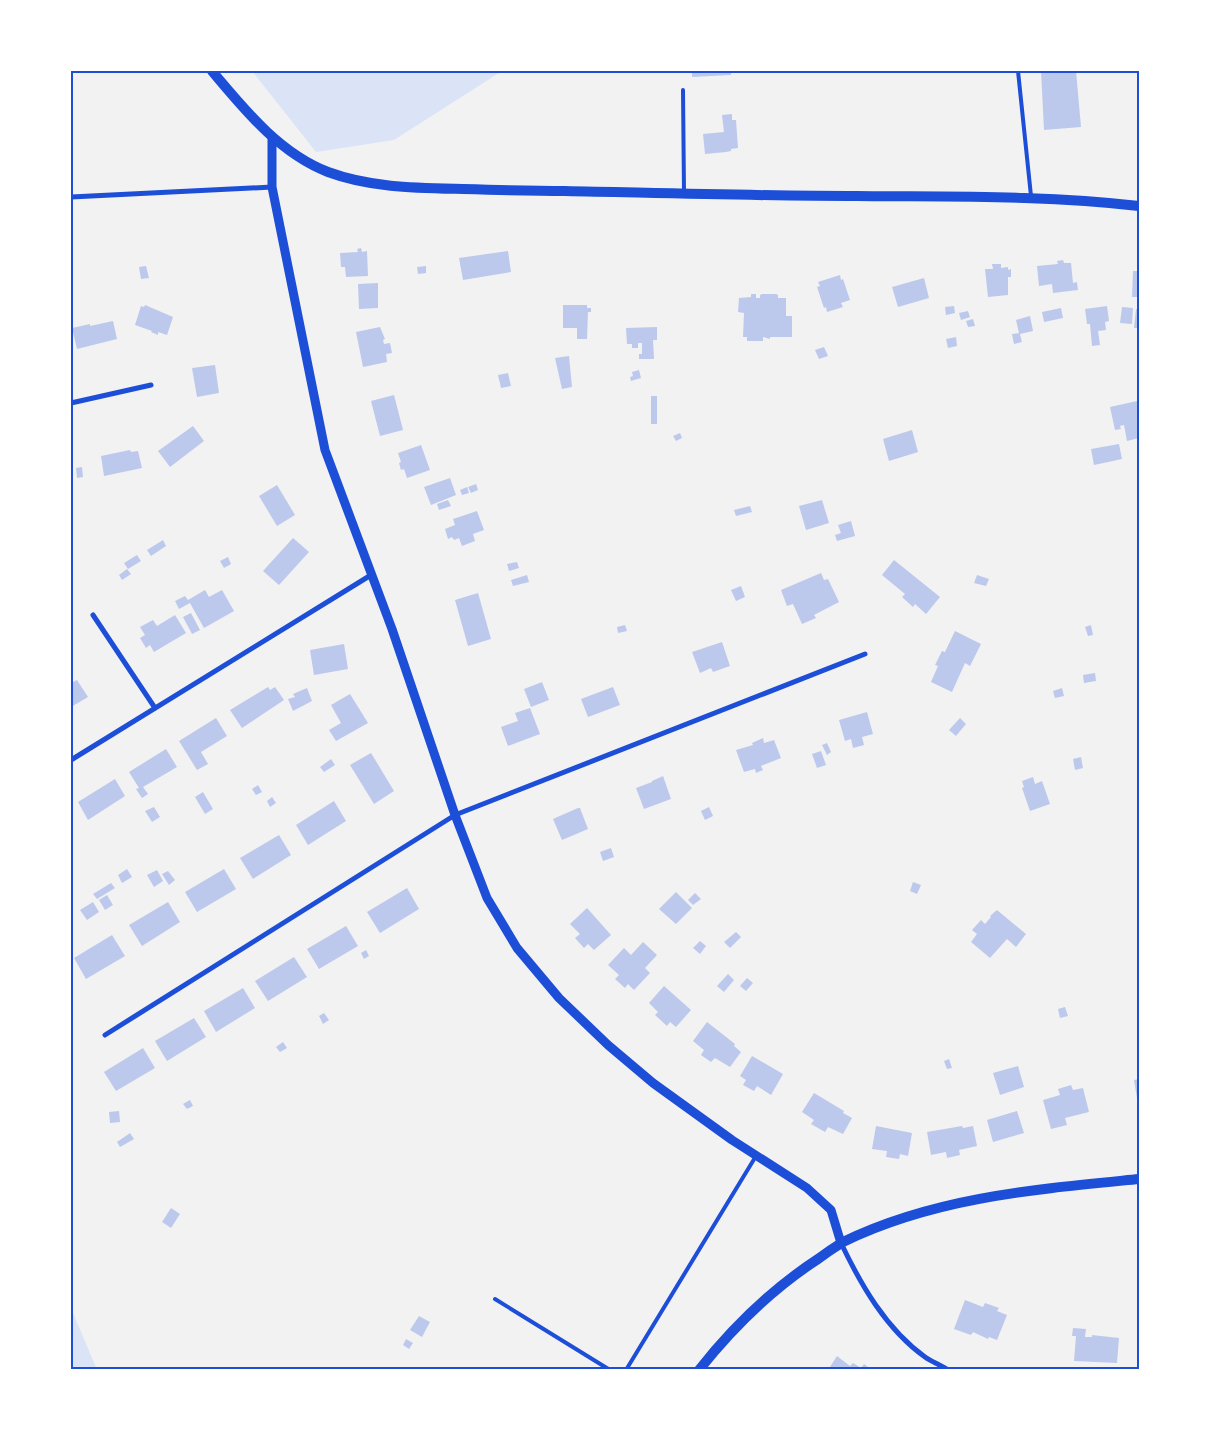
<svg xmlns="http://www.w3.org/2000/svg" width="1210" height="1441" viewBox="0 0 1210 1441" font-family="'Space Grotesk',sans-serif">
	<rect width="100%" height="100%" fill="#f2f2f2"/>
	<g fill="#dbe4f7">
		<path d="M252,71H502L394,140L316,152Z"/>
		<path d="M71,1308L97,1370H71Z"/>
	</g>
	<g fill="#bdc9ec">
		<path d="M692,71H731V75L692,77Z"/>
		<path d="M1041,71H1076L1081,127L1044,130Z"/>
		<path d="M732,114V120H736L738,148L731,149V151L726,152L705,154L703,134L724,132L722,115Z"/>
		<path d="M361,248L362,252L367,251L368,276L346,277L345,267H341L340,253L358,252L357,249Z"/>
		<path d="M508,251L511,272L463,280L459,258Z"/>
		<path d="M1063,260L1064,263H1071L1073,283L1077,282L1078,290L1053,293L1052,284L1039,286L1037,266L1058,264L1057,261Z"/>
		<path d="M992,264H1001V268L1008,267V270L1011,269V277H1008V295L988,297L985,269H993Z"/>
		<path d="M146,266L149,278L141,279L139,267Z"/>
		<path d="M426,266V273L418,274L417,267Z"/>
		<path d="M1133,271H1139V297H1132Z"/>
		<path d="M840,275L841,280L843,279L850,300L841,303L843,307L827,312L826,307L824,308L817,287L820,286L818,282Z"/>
		<path d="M924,278L929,298L898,307L892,287Z"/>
		<path d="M378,283V308L359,309L358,284Z"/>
		<path d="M751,294H756V298H760V295L762,294H776L778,295V298H786V316H792V337H770V339L763,337V341H747V337H743L744,313L738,312L739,298L751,297Z"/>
		<path d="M145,305L173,317L167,335L158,332V335L151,332L152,331L135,325L141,306L144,307Z"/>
		<path d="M563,305H587V308H591V312H588L587,339H577V328H563Z"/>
		<path d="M954,306L955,313L946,315L945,307Z"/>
		<path d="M1107,306L1109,321L1105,322L1106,330L1098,331L1100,345L1092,346L1090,324H1087L1085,309Z"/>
		<path d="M1122,307L1133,308L1132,324L1120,323Z"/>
		<path d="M1061,308L1063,318L1044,322L1042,312Z"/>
		<path d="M1136,309H1139V328H1134Z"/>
		<path d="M968,311L970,317L961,320L959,313Z"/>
		<path d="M1030,316L1033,331L1020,334L1022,342L1014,344L1012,334L1019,333L1016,320Z"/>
		<path d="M973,319L975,326L968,327L966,321Z"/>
		<path d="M113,321L117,339L77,349L72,328L90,324V326Z"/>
		<path d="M380,327L385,339L383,340L384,344L390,343L392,353L386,354L387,362L363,367L356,332Z"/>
		<path d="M657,327V340H653L654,359H639V354H642V343H638V348H632V344H627L626,328Z"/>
		<path d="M956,337L957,346L948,348L946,339Z"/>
		<path d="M824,347L828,356L819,359L815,350Z"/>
		<path d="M569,356L572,387L562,389L555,358Z"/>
		<path d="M215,365L219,393L197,397L192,368Z"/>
		<path d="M639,370L641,378L631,381L630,377L633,376L632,372Z"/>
		<path d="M508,373L511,386L501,388L498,375Z"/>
		<path d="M394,395L403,430L380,436L371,401Z"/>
		<rect x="651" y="396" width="6" height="28"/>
		<path d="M1137,401L1139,411V438L1127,441L1124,425L1120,426L1121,429L1115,430L1110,407Z"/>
		<path d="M193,426L204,441L170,467L158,451Z"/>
		<path d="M912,430L918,452L889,461L883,439Z"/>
		<path d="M680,433L682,438L676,441L673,436Z"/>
		<path d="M1119,444L1122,459L1094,465L1091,449Z"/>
		<path d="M421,445L430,470L407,478L404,469L401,470L399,463L401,462L398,453Z"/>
		<path d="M130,450L131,452L138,451L142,468L104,476L101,456Z"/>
		<path d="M82,467L83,477L77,478L76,468Z"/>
		<path d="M450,478L456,495L431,505L424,487Z"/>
		<path d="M476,484L478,490L471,493L468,487Z"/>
		<path d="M277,485L295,515L277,526L259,496Z"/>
		<path d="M467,487L469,493L462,495L460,490Z"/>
		<path d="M448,500L451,506L439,510L437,504Z"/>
		<path d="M822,500L829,523L806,530L799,506Z"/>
		<path d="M750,506L752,512L736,516L734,510Z"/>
		<path d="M477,511L484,530L473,534L475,541L462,546L459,538L454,540L452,537L448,539L445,529L455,525L453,519Z"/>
		<path d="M851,521L855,536L837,541L835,535L841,533L838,525Z"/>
		<path d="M293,538L309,552L279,585L263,571Z"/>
		<path d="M163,540L166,546L151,556L147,550Z"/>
		<path d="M137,555L141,561L128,569L124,563Z"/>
		<path d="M228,557L231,564L224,568L220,561Z"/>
		<path d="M894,560L940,597L926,614L915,604L913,607L902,597L905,594L882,575Z"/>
		<path d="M517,562L519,568L509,571L507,564Z"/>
		<path d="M127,569L131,574L122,580L119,575Z"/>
		<path d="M821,573L824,580L828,579L839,602L814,615L816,618L802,624L793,604L787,606L781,590Z"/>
		<path d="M527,575L529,582L513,586L511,580Z"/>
		<path d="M977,575L989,579L986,586L974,583Z"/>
		<path d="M741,586L745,597L736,601L731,590Z"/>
		<path d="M205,590L209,597L222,590L234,611L204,628L190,603L179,609L175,601L185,596L188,600Z"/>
		<path d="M478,593L491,639L468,646L455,600Z"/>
		<path d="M191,613L200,630L192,634L183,617Z"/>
		<path d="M175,615L186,633L154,652L150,645L146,648L140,638L145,635L140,627L153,620L157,626Z"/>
		<path d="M625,625L627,631L618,633L617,627Z"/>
		<path d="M1091,625L1093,635L1088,636L1085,627Z"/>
		<path d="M955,631L981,644L970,666L965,663L952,692L931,682L938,666L935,665L942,651L945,652Z"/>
		<path d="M722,642L730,666L713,672L711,668L700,673L692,652Z"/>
		<path d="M344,644L348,669L314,675L310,650Z"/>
		<path d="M1095,673L1096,681L1084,683L1083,675Z"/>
		<path d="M77,680L88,697L71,707V683Z"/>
		<path d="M542,682L549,700L531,707L524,689Z"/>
		<path d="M268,687L270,690L275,687L284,700L242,728L230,710Z"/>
		<path d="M613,687L620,705L588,717L581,699Z"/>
		<path d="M307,688L312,701L293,711L288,699L295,697L293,694Z"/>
		<path d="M1062,688L1064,696L1055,698L1053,691Z"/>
		<path d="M350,694L368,723L336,741L329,730L341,723L331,705Z"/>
		<path d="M530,708L540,734L508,746L501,727L518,721L515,713Z"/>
		<path d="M867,712L873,734L862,737L864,745L853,748L851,739L845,741L839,720Z"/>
		<path d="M216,718L227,736L201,752L208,764L197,770L179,741Z"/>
		<path d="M960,718L966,724L956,736L949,730Z"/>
		<path d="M763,738L764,743L774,740L781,758L761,766L763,770L756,773L755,769L744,772L736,750L753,745L752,743Z"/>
		<path d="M827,743L831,752L827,755L822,745Z"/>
		<path d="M166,749L177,767L143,787L148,794L142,798L136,789L139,788L129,772Z"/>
		<path d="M821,751L826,765L817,768L812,754Z"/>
		<path d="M371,753L394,791L374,804L350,765Z"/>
		<path d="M1081,757L1083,768L1075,770L1073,759Z"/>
		<path d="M331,759L335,765L324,772L320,767Z"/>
		<path d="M663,776L671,799L644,809L636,788L652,782V781Z"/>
		<path d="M1033,777L1035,784L1042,781L1050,804L1030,811L1022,788L1024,787L1022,781Z"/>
		<path d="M115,779L125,796L88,820L78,802Z"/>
		<path d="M258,785L262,792L256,795L252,789Z"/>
		<path d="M203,792L213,809L205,814L195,797Z"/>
		<path d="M272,797L276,803L270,807L267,801Z"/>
		<path d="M334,801L346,821L308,845L296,825Z"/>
		<path d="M154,807L160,817L152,822L145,811Z"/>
		<path d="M709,807L713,816L705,820L701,811Z"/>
		<path d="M578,808H580L588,829L562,840L553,819Z"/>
		<path d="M279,835L291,855L253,879L240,858Z"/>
		<path d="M611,848L614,857L603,861L600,852Z"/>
		<path d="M127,869L132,877L122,883L118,875Z"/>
		<path d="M224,869L236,889L197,912L185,892Z"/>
		<path d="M157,870L163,881L154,887L147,875Z"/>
		<path d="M168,871L175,880L169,885L162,874Z"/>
		<path d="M913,882L921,885L917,894L910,891Z"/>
		<path d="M111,883L115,888L97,899L93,894Z"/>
		<path d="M407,888L419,909L380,933L367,912Z"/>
		<path d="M676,892L692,908L676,924L659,909Z"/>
		<path d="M695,893L701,899L693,905L688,900Z"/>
		<path d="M107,895L113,905L105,910L99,900Z"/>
		<path d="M93,902L99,912L87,920L80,910Z"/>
		<path d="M168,902L180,922L142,946L129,925Z"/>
		<path d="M587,908L611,935L594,950L588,944L584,948L575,938L580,934L570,924Z"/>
		<path d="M997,910L1026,934L1016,947L1007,939L990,958L971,942L977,934L972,930L981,920L985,924L991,917L990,916Z"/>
		<path d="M346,926L358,946L319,969L307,949Z"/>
		<path d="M736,932L741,937L730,948L724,942Z"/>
		<path d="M112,935L125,956L86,979L74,958Z"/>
		<path d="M700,941L706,946L700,954L693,948Z"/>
		<path d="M643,942L657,955L645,968L650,973L634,990L628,984L625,988L615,979L619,975L608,965L624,948L631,955Z"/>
		<path d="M366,950L369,956L364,959L361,953Z"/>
		<path d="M294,957L307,977L268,1001L255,981Z"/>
		<path d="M728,974L734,980L724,992L717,986Z"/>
		<path d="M747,978L753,983L746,991L740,986Z"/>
		<path d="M664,986L691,1010L676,1027L670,1022L667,1026L655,1015L658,1012L649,1003Z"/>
		<path d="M243,988L255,1008L216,1032L204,1011Z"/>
		<path d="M1065,1007L1068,1016L1060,1018L1058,1009Z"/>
		<path d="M324,1013L329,1020L323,1024L319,1016Z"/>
		<path d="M194,1018L206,1037L167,1061L155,1041Z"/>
		<path d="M707,1022L735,1044L734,1046L741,1052L730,1067L715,1058L711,1062L701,1055L704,1050L693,1041Z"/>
		<path d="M283,1042L287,1048L280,1052L276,1047Z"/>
		<path d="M143,1048L155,1068L116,1091L104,1072Z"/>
		<path d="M752,1056L783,1074L771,1095L757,1086L754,1091L743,1085L746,1080L740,1076Z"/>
		<path d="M949,1059L952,1068L947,1069L944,1061Z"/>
		<path d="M1018,1066L1024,1087L1000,1095L993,1073Z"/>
		<path d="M1139,1079V1104H1138L1134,1080Z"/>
		<path d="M1071,1085L1073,1090L1083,1088L1089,1112L1065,1118L1067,1125L1051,1129L1043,1100L1060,1095L1058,1089Z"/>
		<path d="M814,1093L844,1111L843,1113L852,1118L843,1134L828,1127L825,1132L811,1124L814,1120L802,1112Z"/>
		<path d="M190,1100L193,1106L187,1109L183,1104Z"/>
		<path d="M119,1111L120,1122L110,1123L109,1112Z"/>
		<path d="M1017,1111L1024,1133L993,1142L987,1120Z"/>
		<path d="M876,1126L912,1133L908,1156L900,1154L899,1159L886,1157L887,1151L872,1149Z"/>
		<path d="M962,1126L963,1128L973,1126L977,1146L959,1150L960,1155L947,1158L946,1152L931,1155L927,1132Z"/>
		<path d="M130,1133L134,1139L120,1147L117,1142Z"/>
		<path d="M171,1208L180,1214L171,1228L162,1222Z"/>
		<path d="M965,1300L983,1307L985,1303L999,1308L997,1311L1007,1315L997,1340L989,1337L988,1339L973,1332L971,1335L954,1329Z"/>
		<path d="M419,1316L430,1322L422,1337L410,1330Z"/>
		<path d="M1073,1328L1086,1329L1085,1337H1092V1335L1119,1338L1117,1363L1074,1361L1076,1336H1072Z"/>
		<path d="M406,1339L413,1343L409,1349L403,1345Z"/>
		<path d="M837,1356L850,1366L853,1363L861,1368L864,1364L872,1370H828Z"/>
	</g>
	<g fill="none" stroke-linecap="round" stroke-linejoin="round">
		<g stroke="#1d4ed8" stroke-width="4">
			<path d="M1018,71L1031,196"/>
			<path d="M683,90L684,192"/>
			<path d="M495,1299L610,1370"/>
			<path d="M626,1370L756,1156"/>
		</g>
		<g stroke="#1d4ed8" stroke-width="5">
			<path d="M71,197L272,187"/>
			<path d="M71,403L151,385"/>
			<path d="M93,615L155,708"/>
			<path d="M71,760L371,575"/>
			<path d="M105,1035L455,815L865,654"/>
			<path d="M841,1243C861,1285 886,1329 925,1357C932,1362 941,1365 948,1370"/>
		</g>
		<path stroke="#1d4ed8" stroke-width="9" d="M272,137V187L325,450L392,629L455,815L487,898L517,948L559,998L608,1045L653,1083L732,1140L807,1188L831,1210L841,1243"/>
		<g stroke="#1d4ed8" stroke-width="10">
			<path d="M212,71C245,110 279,153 328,172C371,188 418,188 463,189C497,190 531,191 565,191C662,193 760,196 857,196C951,197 1045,195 1139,206"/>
			<path d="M699,1370C733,1327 772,1289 818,1259C826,1253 835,1247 843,1242C935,1197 1038,1189 1139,1179"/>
		</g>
	</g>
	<rect width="1210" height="1441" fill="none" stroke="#ffffff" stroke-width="145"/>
	<rect x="72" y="72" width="1066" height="1296" fill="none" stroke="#1d4ed8" stroke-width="2"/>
</svg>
